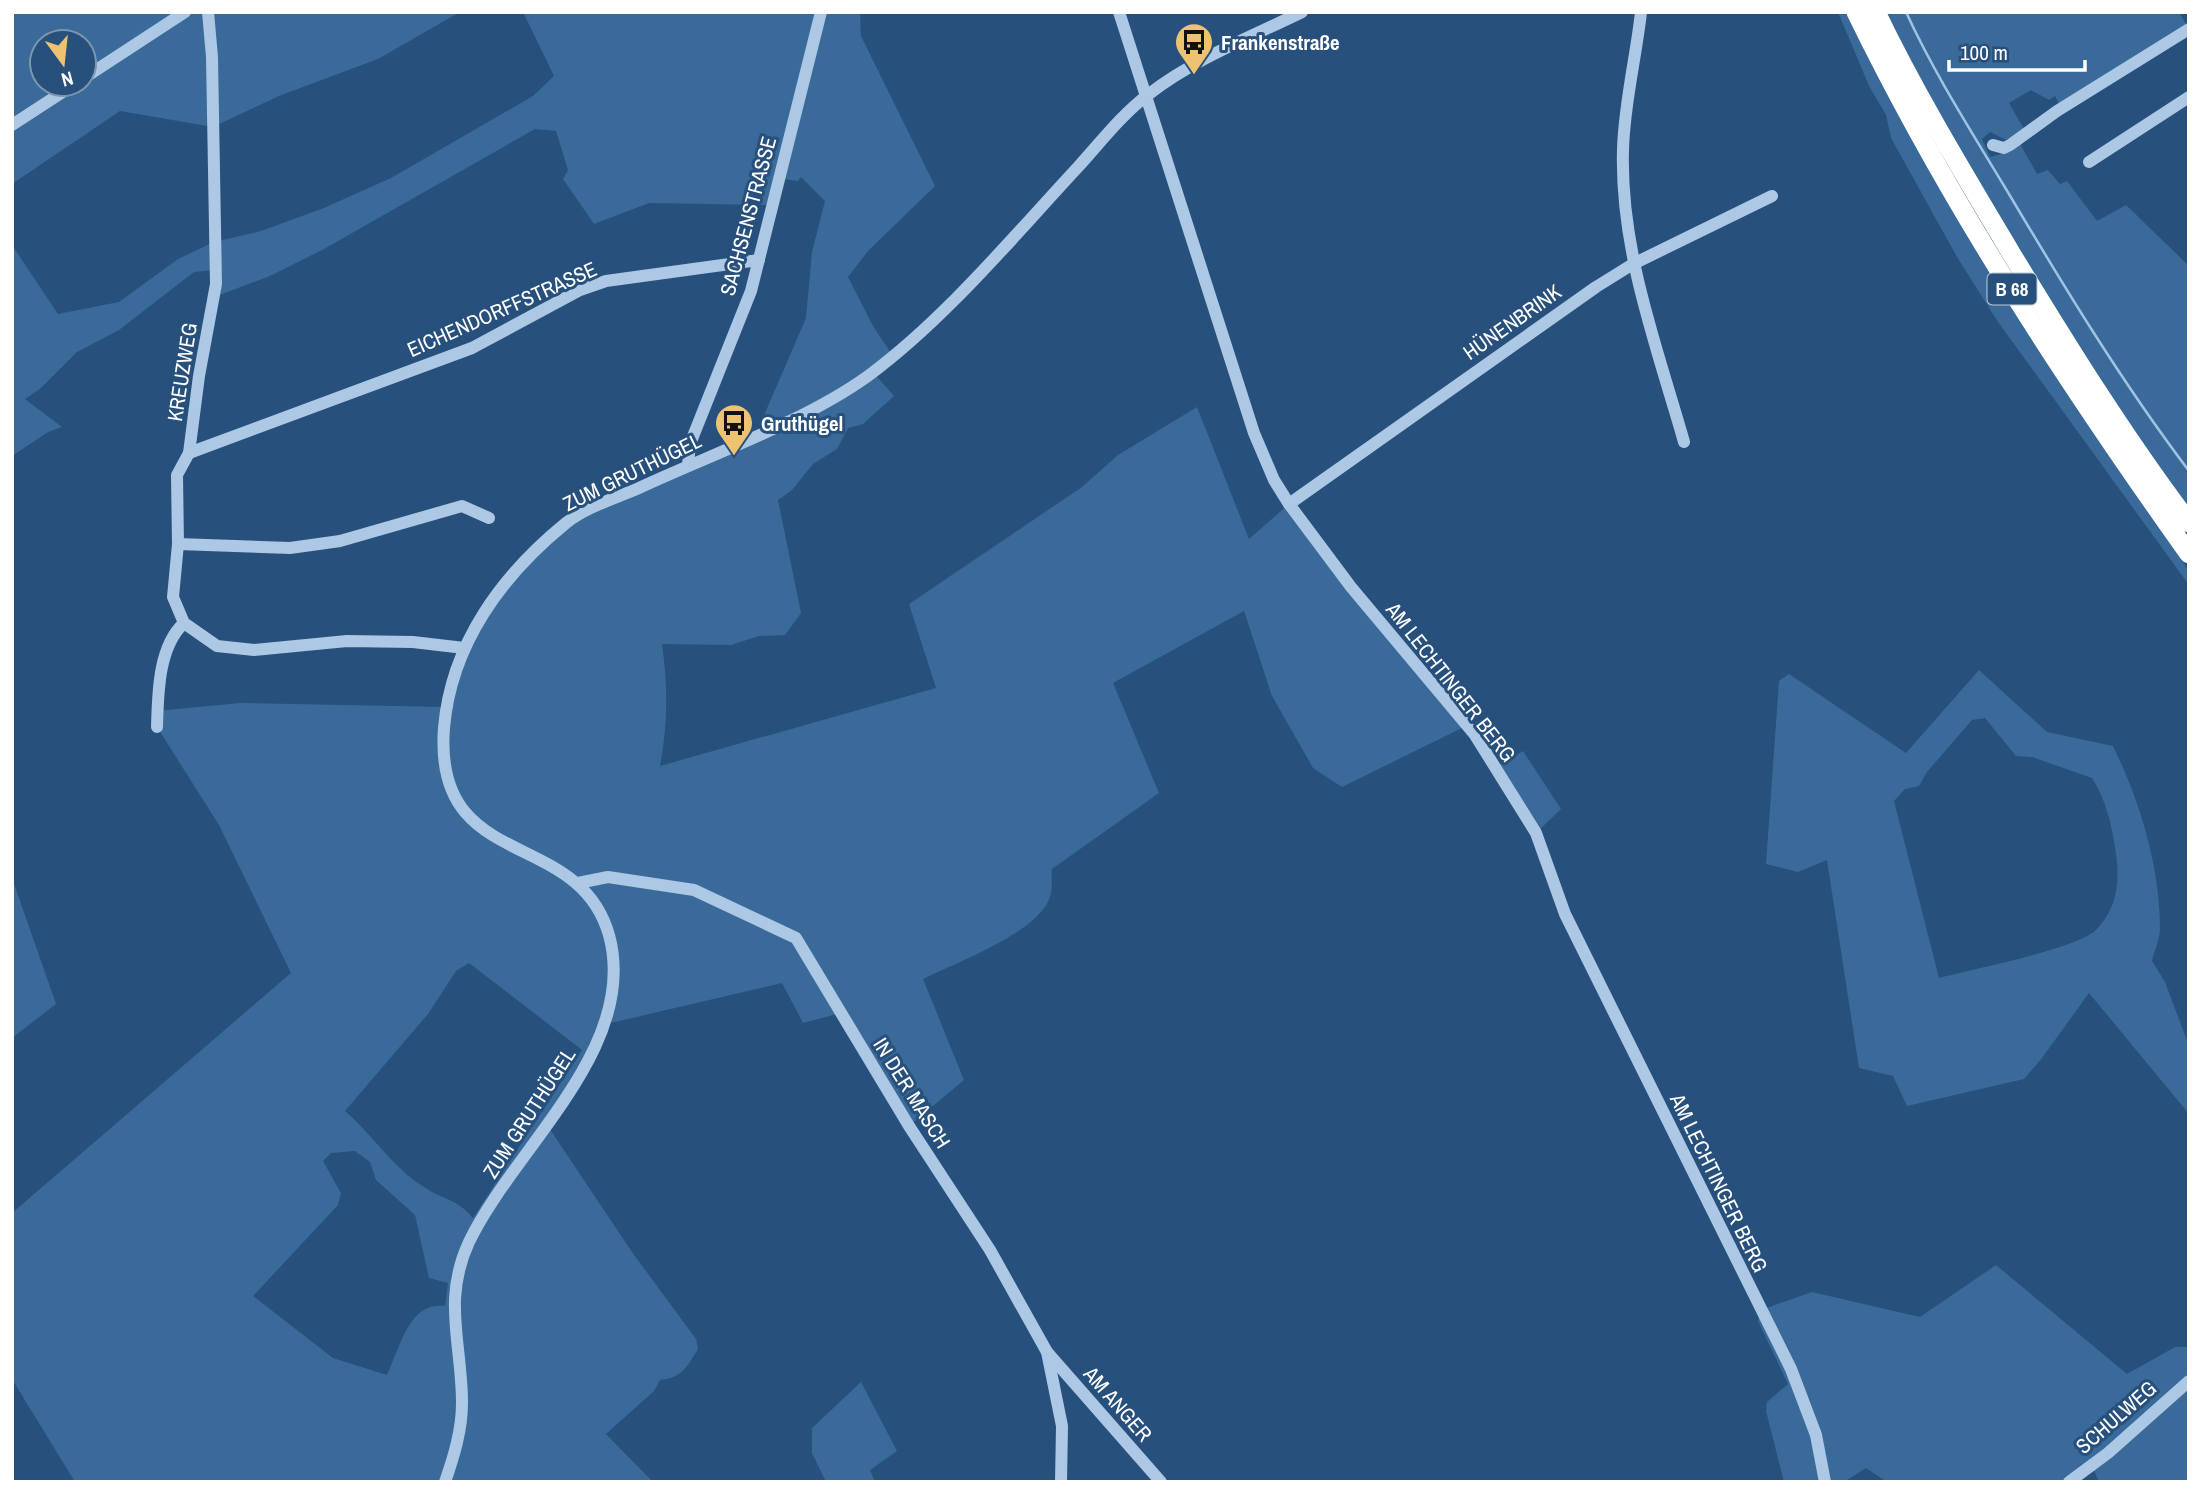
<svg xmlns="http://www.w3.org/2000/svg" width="2201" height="1494" viewBox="0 0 2201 1494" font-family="'Archivo Narrow',sans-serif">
	<rect width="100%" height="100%" fill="#27507c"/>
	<g fill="#3a6a99" fill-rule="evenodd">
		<path d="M12,12H460L378,59L279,96L213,127L120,111L12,184ZM42,42H84V84H42Z"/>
		<path d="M523,12H860L861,36L935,186L868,251L848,277L873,326L893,356L873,372L894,396L863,424L848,428L837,449L813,464L792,490L778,500L801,613L785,635L759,636L731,645L662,644C668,686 668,725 660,766L936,688L909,604L1082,487L1118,455L1197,407L1249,539L1289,504L1466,726L1342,787L1313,768L1272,696L1244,611L1113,683L1159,793L1052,869C1051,877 1053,889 1050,897C1038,933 955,963 923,979L964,1080L909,1126L841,1013L803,1023L782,983L615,1022H605L547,1125L632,1252L696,1339L698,1349C687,1367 682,1378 660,1380L654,1391L606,1434L653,1482H75L12,1379V1213L291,973L219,825L157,727V711L240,703L447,707L488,604L569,520L767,429L762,420L806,318L812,252L825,201L801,177L798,181L778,178L771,205L649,203L594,224L563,179L568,170L556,131L535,129L324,249L270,276L214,297L215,270L194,272L119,330L77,352L41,388L25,399L62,427L48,432L12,456V245L58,314L119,302L178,259L214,242L261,231L324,208L391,178L533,96L554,76ZM469,963L582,1050L473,1218C456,1198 443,1200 424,1187C393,1168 372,1134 345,1111L428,1014L456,971ZM355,1151L370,1162L376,1180L415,1215L429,1278L448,1283L445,1306C408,1301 400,1349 387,1375L333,1358L253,1296L338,1205L341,1193L323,1161L331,1153Z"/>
		<path d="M1838,12H1847L2027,331L2189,571V585L1998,322L1957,257L1891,138L1886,115L1869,86Z"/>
		<path d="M1885,12H2179L2187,26L2060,105L2055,96L2049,100L2031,90L2009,103L2025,131L2006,140L1990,132L1982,139L1990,157L2001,154L2004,148L2018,140L2037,174L2048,170L2060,184L2067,181L2097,221L2126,205L2189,266V511L2097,379L1965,163Z"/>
		<path d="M1979,670L2047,732L2113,746C2140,801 2160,867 2160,929C2160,939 2154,951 2152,961L2165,982L2189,1046V1114L2089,993L2042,1058L2024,1079L1907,1106L1893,1076L1859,1068L1827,860L1798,872L1766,864L1779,681L1789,674L1906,753ZM1985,718L2016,756L2032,757L2092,778C2107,802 2112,826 2116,854C2120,882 2117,908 2097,929C2078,949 1971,969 1939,978L1894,801L1905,789L1919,786L1927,772L1972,720Z"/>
		<path d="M1523,751L1561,809L1536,833L1496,767Z"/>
		<path d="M12,878L56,1004L12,1038Z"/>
		<path d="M1996,1265L2127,1374L2175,1347H2189V1482H2099L2092,1466L2068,1482H1887L1866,1468L1844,1482H1784L1766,1411L1767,1402L1788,1384L1758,1321L1761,1310L1812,1292L1920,1317Z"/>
		<path d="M861,1382L897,1451L870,1470L875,1482H826L812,1453V1428Z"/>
	</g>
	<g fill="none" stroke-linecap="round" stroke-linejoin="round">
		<path stroke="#a0c3e5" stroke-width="2.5" d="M1906,12C1934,73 1971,131 2006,189C2063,285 2121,381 2189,471"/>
		<g stroke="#acc8e4" stroke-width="12">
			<path d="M208,12L212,57L216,284L199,376L189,453L177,475L178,544L173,597L184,623L217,646L254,650L347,641L413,642L464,648"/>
			<path d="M1119,12L1254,433L1274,480L1289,504L1351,587L1475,735L1536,833L1565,914L1791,1369L1816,1435L1825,1482"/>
			<path d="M1641,12C1636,58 1624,104 1623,150C1620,250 1657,347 1684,442"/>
			<path d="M84,78L185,12"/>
			<path d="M12,125L75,84"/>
			<path d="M1993,145L2004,148L2010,145L2057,111L2189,29"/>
			<path d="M2089,162L2189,97"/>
			<path d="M189,453L472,348L580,290L606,281L759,260"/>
			<path d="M688,465L690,444L751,291L821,12"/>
			<path d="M1289,504L1596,287L1633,264L1772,196"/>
			<path d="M178,544L290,548L340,541L462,506L489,518"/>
			<path d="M157,727C158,694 158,647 184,623"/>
			<path d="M578,883L608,877L694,890L796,938L909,1126L990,1250L1047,1352L1062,1426L1061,1482"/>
			<path d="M1047,1352L1161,1482"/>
			<path d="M445,1482C454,1456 462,1430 462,1403C462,1344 442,1300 469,1242C513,1149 640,1048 609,935C578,826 433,874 444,728C451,644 502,575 566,523C586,507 616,498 639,488C712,454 804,422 868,376C945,319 1013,237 1078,167C1100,143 1122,114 1149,94C1194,59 1251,37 1302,12"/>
			<path d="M2069,1482L2108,1453L2189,1381"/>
		</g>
		<g stroke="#fff" stroke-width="19">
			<path d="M1856,12C1949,203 2066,381 2189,554"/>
			<path d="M1876,12C1916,95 1964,174 2011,253C2067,345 2124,437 2189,523"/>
		</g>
	</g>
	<defs>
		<symbol id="bus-pin" viewBox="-11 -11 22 30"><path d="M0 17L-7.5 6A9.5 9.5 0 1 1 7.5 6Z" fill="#edc371" stroke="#27507c"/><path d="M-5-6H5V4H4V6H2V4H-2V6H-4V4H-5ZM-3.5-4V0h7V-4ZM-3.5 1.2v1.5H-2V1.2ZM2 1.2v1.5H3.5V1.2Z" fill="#111"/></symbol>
	</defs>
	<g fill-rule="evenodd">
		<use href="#bus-pin" x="1172" y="20" width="44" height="60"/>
		<use href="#bus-pin" x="712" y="401" width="44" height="60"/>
	</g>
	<g text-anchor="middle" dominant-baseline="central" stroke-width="6" stroke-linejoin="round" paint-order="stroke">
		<rect fill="#27507c" stroke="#becad8" stroke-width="2" x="1987.5" y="273.5" width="49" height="31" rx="5"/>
		<g font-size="19" font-weight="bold" fill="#fff">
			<text x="2012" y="289">B 68</text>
		</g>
		<g font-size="21" font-weight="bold" fill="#fff" stroke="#27507c" text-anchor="start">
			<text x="1221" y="42">Frankenstraße</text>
			<text x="761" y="423">Gruthügel</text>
		</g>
		<g font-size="21" fill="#fff" stroke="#27507c">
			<text transform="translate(748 216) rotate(-75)">SACHSENSTRASSE</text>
			<text transform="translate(502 309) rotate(-24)">EICHENDORFFSTRASSE</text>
			<text transform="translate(1512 322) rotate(-35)">HÜNENBRINK</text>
			<text transform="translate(182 372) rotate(-81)">KREUZWEG</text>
			<text transform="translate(632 472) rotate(-26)">ZUM GRUTHÜGEL</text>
			<text transform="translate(1451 682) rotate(52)">AM LECHTINGER BERG</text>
			<text transform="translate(912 1093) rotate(58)">IN DER MASCH</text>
			<text transform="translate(529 1113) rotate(-57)">ZUM GRUTHÜGEL</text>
			<text transform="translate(1719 1183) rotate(64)">AM LECHTINGER BERG</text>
			<text transform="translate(1118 1404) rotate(49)">AM ANGER</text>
			<text transform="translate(2116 1417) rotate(-41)">SCHULWEG</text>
		</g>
	</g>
	<rect width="2201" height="1494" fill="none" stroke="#ffffff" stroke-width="28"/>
	<g transform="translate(63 63) rotate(165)"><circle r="33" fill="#27507c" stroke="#7d96b0" stroke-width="2"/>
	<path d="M0-5L12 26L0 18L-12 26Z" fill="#edc371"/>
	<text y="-10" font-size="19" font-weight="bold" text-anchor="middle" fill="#ffffff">N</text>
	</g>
	<path d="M1949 60v10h136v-10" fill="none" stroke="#ffffff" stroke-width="3.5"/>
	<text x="1960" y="60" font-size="21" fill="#ffffff" stroke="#27507c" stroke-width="5" paint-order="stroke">100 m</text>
</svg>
